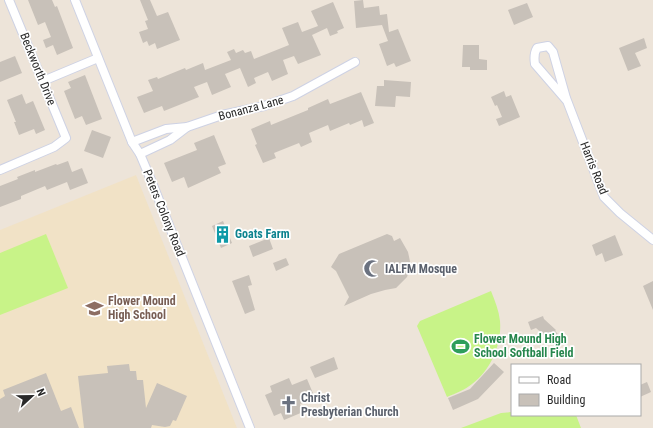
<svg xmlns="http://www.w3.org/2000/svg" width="653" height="428" viewBox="0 0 653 428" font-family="'Roboto Condensed',sans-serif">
	<rect width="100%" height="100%" fill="#ede4d9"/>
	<path fill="#f1e2c6" d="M136,175L237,428H0V230Z"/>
	<g fill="#c8f388">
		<path d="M46,234L68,288L0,315V253Z"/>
		<path d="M491,291C495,301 499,311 500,321C502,344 491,370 472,384C465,390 456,393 447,397L417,326L420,321Z"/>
		<path d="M512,412V415H576L581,428H461L501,413Z"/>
	</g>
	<g fill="#c8c1b9">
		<path d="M28,0H52L55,7L57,6L73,48L57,55L53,45L46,48L43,40L51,37L45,22L38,25Z"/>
		<path d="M140,0H150L157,16L168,12L180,40L157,49L155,43L149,46L147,41L143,43L139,32L148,29L145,21L148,20Z"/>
		<path d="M363,0L364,8L379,6L380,15L387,14L389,32L398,29L411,61L396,67L394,63L387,66L379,44L388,41L382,25L356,28L354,1Z"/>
		<path d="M333,2L344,28L337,31L338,33L330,36L327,28L312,35L321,55L298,64L294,56L283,60L288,74L272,81L268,72L254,78L256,83L248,87L240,68L225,74L231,87L212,95L207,82L194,87L199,97L164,111L162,106L144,113L137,97L153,91L148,80L157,77L158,79L185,68L186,70L203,63L205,70L231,60L227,52L234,49L236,53L243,50L245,53L251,51L254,59L289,45L282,28L298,22L302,32L318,26L311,11Z"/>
		<path d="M527,3L533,17L514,25L508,10Z"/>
		<path d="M644,38L647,48L635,53L641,66L628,71L619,48Z"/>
		<path d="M463,45H479V59L487,60V70H470V67H462Z"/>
		<path d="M15,56L22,73L0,82V62Z"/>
		<path d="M85,75L102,119L86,125L82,116L75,119L64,91L71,88L68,82Z"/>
		<path d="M384,80L411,82L410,97L396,96L395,107L375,106L377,86H384Z"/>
		<path d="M504,91L506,97L511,95L520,117L499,126L496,119L502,117L497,105L495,106L491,97Z"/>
		<path d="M361,92L374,123L364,127L362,120L350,125L349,123L330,131L328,125L309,133L312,142L301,147L299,143L274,153L276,158L263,163L255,145L257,144L251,129L270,121L271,125L308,110V108L328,99L330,104Z"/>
		<path d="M22,94L26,104L33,101L45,130L36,134L34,129L19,135L14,122H16L7,100Z"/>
		<path d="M92,130L111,137L103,158L84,151Z"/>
		<path d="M214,135L226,164L218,167L221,173L188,188L184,177L172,182L164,163L197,150L194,143Z"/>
		<path d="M68,161L72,172L82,168L88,183L70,190L67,182L47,190L45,186L21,196V199L0,207V186L18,179L17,177L35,170V172L56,164L57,165Z"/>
		<path d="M223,221L232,243L221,248L212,226Z"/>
		<path d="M387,234L392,236L394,241L400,238L408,252L411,266L407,277L396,288L385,290L371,294L344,306L349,297L336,271L331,267L339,254Z"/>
		<path d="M615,235L623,255L605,262L602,253L596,256L592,245Z"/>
		<path d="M269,238L273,249L253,257L249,246Z"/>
		<path d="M286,258L289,265L276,271L273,263Z"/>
		<path d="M249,275L252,285L248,286L255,310L245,314L232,281Z"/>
		<path d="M653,281V310L643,286Z"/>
		<path d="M543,316L544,319L556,330L555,331L561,337L554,344L536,328L531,330L528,322Z"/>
		<path d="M334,357L338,369L315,378L310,367Z"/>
		<path d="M494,363L504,372L478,399L453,410L448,398L470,389Z"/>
		<path d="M129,364L130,371H136L137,380H143L146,408L157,383L187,396L176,421L173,420L170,426L165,427L152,425L151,428H84L78,376L108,373L107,366Z"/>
		<path d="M46,373L61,411L71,407L79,428H0V399L5,396L3,390Z"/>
		<path d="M289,378L292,385L307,379L315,398L300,404L303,412L284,420L281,413L274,416L265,395L272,392L270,386Z"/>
		<path d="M647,382L651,392L640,397V385Z"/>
	</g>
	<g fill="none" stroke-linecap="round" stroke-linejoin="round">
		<defs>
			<g id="minor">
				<path d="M75,0L132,142L140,154L151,180L250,428"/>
				<path d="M43,81L98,58"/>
				<path d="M567,101L535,64C534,58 534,53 537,48L548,46L553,52L566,98L604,197L620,213L653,240"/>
				<path d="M132,142L166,129L187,127L222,115L264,106L293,96L355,62"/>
				<path d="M140,154L170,140L187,127"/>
				<path d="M0,170L54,147L66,138L9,0"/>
			</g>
		</defs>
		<use href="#minor" stroke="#ced2e4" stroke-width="10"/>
		<use href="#minor" stroke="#fff" stroke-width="8"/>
	</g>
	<defs>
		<symbol id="building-bare" viewBox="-9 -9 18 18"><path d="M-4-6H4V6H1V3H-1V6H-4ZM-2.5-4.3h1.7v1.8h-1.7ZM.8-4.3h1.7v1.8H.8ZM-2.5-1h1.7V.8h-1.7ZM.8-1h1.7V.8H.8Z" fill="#0f9aa8" stroke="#fff" stroke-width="2.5" paint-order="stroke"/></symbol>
		<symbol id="mosque-bare" viewBox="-9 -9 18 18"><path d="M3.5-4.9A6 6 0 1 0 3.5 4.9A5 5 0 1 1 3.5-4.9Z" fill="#6b7280" stroke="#fff" stroke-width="2.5" paint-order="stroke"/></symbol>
		<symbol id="school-bare" viewBox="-9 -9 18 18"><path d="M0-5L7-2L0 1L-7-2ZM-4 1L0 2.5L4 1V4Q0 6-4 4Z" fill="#8d6e63" stroke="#fff" stroke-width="2.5" paint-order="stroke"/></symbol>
		<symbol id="stadium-bare" viewBox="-9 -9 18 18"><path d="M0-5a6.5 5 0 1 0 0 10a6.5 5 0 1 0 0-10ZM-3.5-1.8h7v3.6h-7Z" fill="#2e9e5b" stroke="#fff" stroke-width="2.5" paint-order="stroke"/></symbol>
		<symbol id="church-bare" viewBox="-9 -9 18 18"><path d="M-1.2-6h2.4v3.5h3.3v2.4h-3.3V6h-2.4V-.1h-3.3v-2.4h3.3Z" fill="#6b7280" stroke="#fff" stroke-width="2.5" paint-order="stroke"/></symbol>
	</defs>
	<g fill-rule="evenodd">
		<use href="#building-bare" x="210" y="222" width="25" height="25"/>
		<use href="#mosque-bare" x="360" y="256" width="25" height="25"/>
		<use href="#school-bare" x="82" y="296" width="25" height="25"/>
		<use href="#stadium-bare" x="448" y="334" width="25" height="25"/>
		<use href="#church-bare" x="276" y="392" width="25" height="25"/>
	</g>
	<g text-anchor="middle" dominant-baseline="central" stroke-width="3.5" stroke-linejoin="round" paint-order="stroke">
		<g font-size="12" fill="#292929" stroke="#fff">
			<text transform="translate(38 69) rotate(68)">Beckworth Drive</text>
			<text transform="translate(251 108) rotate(-15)">Bonanza Lane</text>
			<text transform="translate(594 168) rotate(68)">Harris Road</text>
			<text transform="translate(164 213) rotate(68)">Peters Colony Road</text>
		</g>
		<g font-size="12" font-weight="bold" fill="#0d838f" stroke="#fff" text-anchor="start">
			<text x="235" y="234">Goats Farm</text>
		</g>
		<g font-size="12" font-weight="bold" fill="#5b616d" stroke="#fff" text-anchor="start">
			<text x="385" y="269">IALFM Mosque</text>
			<text x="301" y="398">Christ<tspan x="301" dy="14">Presbyterian Church</tspan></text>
		</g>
		<g font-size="12" font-weight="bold" fill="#785e54" stroke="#fff" text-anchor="start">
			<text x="108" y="301">Flower Mound<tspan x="108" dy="14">High School</tspan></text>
		</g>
		<g font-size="12" font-weight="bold" fill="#27864d" stroke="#fff" text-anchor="start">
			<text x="474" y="339">Flower Mound High<tspan x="474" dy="14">School Softball Field</tspan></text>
		</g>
	</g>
	<rect x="511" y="364" width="130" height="52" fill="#ffffff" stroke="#a9a9a9"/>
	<rect x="519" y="377" width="20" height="6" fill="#ffffff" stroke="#a9a9a9"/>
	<text x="547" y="384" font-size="12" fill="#292929">Road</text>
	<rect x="519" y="394" width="20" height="12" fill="#c8c1b9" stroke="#a9a9a9"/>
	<text x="547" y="404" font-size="12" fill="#292929">Building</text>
	<g transform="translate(32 396) rotate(68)" stroke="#ffffff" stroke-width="3" paint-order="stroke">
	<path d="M0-3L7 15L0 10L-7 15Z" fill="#292929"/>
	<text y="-6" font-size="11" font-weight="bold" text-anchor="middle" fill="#292929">N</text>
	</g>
</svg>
